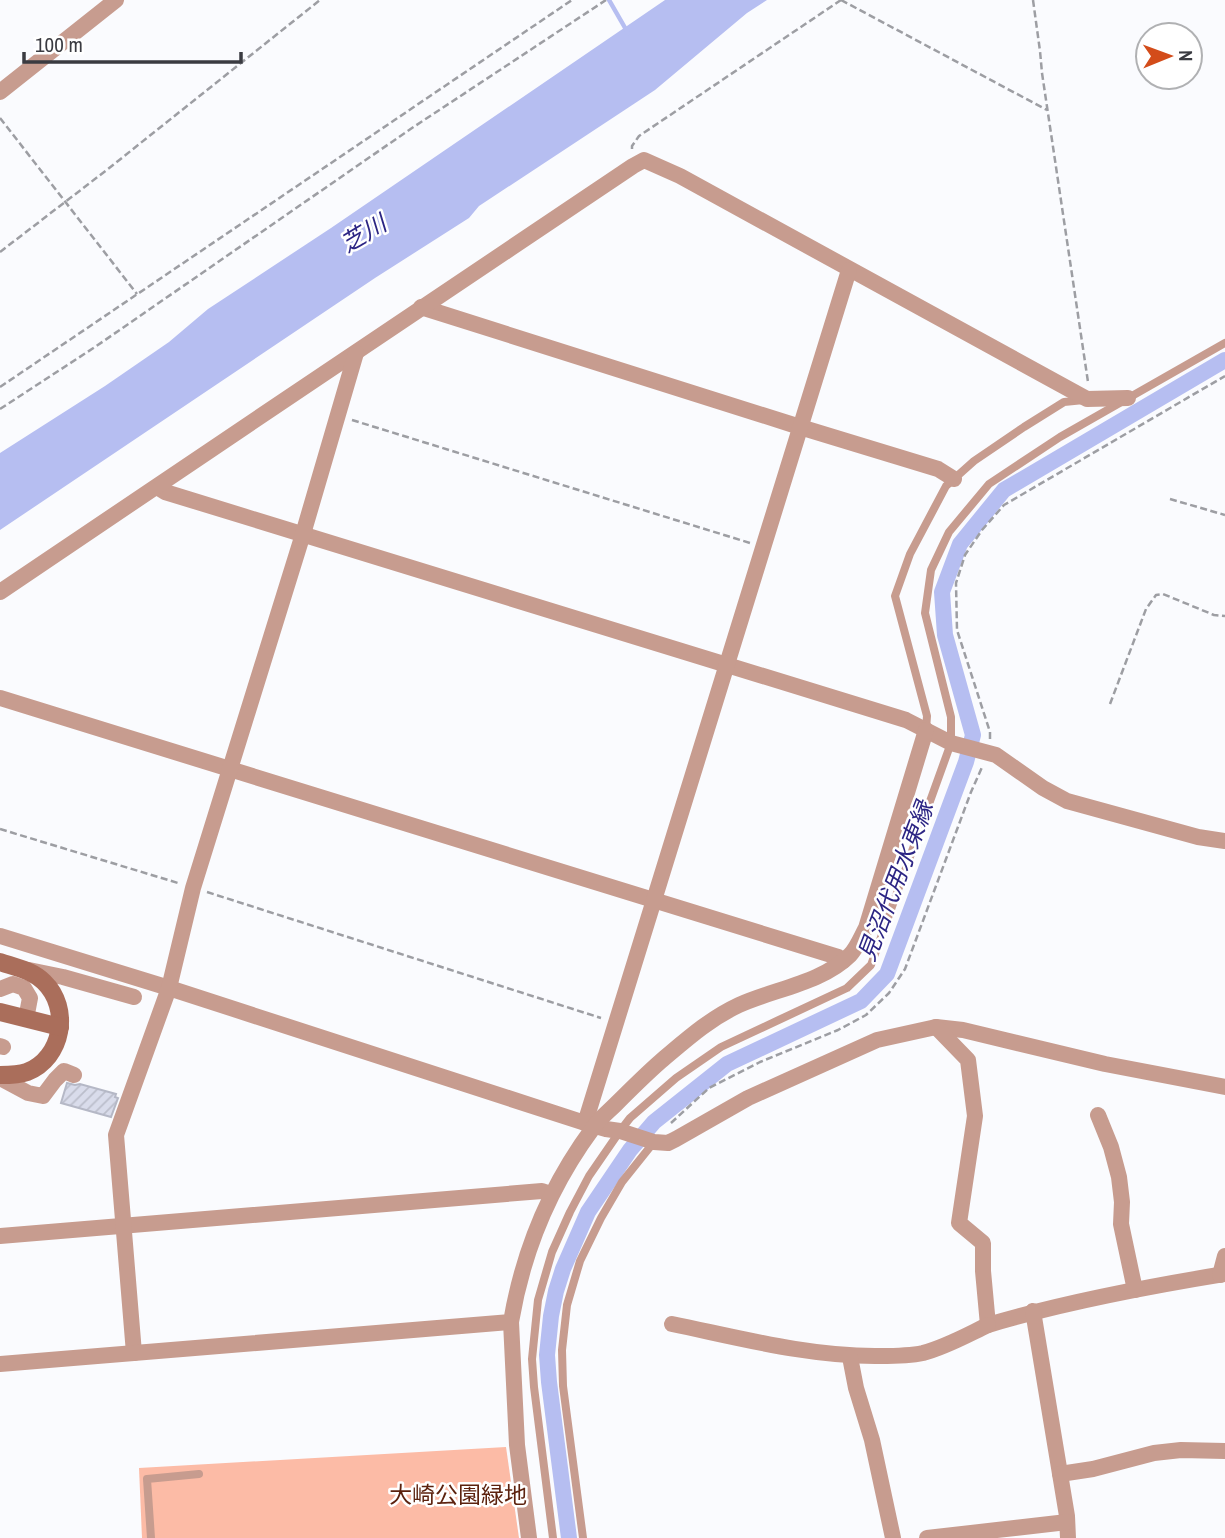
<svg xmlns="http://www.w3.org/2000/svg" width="1225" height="1538" viewBox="0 0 1225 1538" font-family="'Archivo Narrow','Noto Sans JP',sans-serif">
	<defs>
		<pattern id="building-hatch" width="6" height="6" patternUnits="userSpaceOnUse" patternTransform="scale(1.75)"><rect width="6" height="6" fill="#d9dceb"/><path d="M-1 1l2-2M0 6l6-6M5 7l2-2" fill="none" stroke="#bbbecb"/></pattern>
	</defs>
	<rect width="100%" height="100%" fill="#fafbfe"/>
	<path fill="#fcbba6" d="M506,1447L519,1538H142L139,1468Z"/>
	<path fill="#b6bef1" d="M665,0H767L747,13L655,90L479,206L469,218L375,278L0,530V453L105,386L169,342L208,309L331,228Z"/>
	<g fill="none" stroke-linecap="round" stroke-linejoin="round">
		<path stroke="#b6bef1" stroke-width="4.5" d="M609,0L628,33"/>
		<path stroke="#b6bef1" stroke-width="16" d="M569,1538L549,1382L547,1355L551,1316L556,1291L563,1269L588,1212L630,1150L654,1122L727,1064L861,1001L887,974L966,762L973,735L945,635L942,592L960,544L1004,490L1225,360"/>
	</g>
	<path fill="url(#building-hatch)" stroke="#b5b8c6" stroke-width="2" d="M67,1083L75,1085L80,1084L116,1094L115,1097L118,1098L111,1117L61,1103Z"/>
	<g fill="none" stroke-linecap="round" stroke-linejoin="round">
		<g stroke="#9d9ea3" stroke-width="2.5" stroke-dasharray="7 3.5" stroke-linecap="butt">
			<path d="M841,0L1047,110"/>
			<path d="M1033,0L1040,51L1042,73L1088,382"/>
			<path d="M0,118L137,294"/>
			<path d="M632,149V146L639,136L841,0"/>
			<path d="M0,252L108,169L320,0"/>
			<path d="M0,387L572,0"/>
			<path d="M0,409L95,347L412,128L606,0"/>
			<path d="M352,420L750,543"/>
			<path d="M1170,499L1225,515"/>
			<path d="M1110,704L1146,609L1156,595L1163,594L1214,615L1225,616"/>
			<path d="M990,739V732L957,630L956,583L965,555L982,530L1004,505L1225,376"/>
			<path d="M0,829L178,883"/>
			<path d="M207,892L601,1018"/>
			<path d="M671,1123L709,1088L760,1062L838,1030L866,1015L889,993L905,969L971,792L983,765"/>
		</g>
		<g stroke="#c79c8f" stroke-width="8">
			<path d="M926,730L927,716L895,596L910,554L946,486L974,461L1024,427L1064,402L1084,400"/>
			<path d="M151,1538L147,1479L199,1474"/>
			<path d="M553,1538L534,1387L532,1359L538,1300L552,1252L570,1212L589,1176L620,1131L630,1118L676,1078L721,1047L847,988L871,965L951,743V717L925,613L931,570L949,532L989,484L1060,437L1225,343"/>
			<path d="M583,1538L563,1386L562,1350L567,1305L580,1261L601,1218L622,1182L654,1142"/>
		</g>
		<g stroke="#c79c8f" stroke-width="16">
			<path d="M0,92L116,0"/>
			<path d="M421,307L800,427L938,469L954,479"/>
			<path d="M157,487L165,492L906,720L951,743L996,755L1043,788L1067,801L1198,837L1225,841"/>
			<path d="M0,592C211,450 421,307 633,166L644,160L680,176L1087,399L1128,398"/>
			<path d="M0,698L838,957L843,961"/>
			<path d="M0,936L169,988L585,1123L606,1129L620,1131L654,1142L668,1143L676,1139L748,1098L877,1040L936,1027L963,1030L1105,1064L1225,1087"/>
			<path d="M29,970L63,977L134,997"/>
			<path d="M0,989L13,984L24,988L30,998L26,1019"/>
			<path d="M936,1027L968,1060L975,1116L959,1223L983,1243V1271L988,1325C1065,1302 1145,1287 1225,1274"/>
			<path d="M0,1046L3,1047"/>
			<path d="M0,1078L28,1093L43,1096L55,1080L64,1071L74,1075"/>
			<path d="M1098,1115L1111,1147L1119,1177L1122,1202L1121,1224L1135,1290"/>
			<path d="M585,1123L849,270"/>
			<path d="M0,1236L542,1191L551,1194"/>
			<path d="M1220,1275L1225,1256"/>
			<path d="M1033,1311L1067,1516L1068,1538"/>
			<path d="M511,1322L517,1445L529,1538"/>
			<path d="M672,1324C740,1338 810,1357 880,1356C894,1356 909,1356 923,1353C946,1347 967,1335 988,1325"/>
			<path d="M134,1353L116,1135L169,988L193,888L303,534L356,353"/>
			<path d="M850,1357L856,1388L872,1440L893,1538"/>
			<path d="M0,1364L511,1322C523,1251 550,1186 593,1128C599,1119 608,1112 615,1105C630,1090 645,1075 661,1061C686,1040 709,1019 739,1005C774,989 822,983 850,955C857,948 861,937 866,928L926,730"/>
			<path d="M1060,1474L1093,1469L1154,1453L1181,1450L1225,1451"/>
			<path d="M927,1538L1067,1522"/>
		</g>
		<g stroke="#aa6e5b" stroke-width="18">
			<path d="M0,962C15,967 32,970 44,982C71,1008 63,1058 27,1072C19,1075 8,1075 0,1075"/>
			<path d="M0,1012L60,1027"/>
		</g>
	</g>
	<g text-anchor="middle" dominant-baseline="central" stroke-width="5" stroke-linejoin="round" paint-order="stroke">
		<g font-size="23" fill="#5c220e" stroke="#fff">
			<text x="458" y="1494">大崎公園緑地</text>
		</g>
		<g font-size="24" font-style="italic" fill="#2c2584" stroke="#fff">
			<text transform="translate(363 233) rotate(-31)">芝川</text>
			<text transform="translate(895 881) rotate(-69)">見沼代用水東縁</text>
		</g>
	</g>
	<g transform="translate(1169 56) rotate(89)"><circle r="33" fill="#ffffff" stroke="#b0b1b3" stroke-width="2"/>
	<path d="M0-5L12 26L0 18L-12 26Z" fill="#d34c1a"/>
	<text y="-10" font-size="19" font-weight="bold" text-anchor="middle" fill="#3a3b41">N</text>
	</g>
	<path d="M24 52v10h217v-10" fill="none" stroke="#3a3b41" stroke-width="3.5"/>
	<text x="35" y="52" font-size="21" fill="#3a3b41" stroke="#ffffff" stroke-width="5" paint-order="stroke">100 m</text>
</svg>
